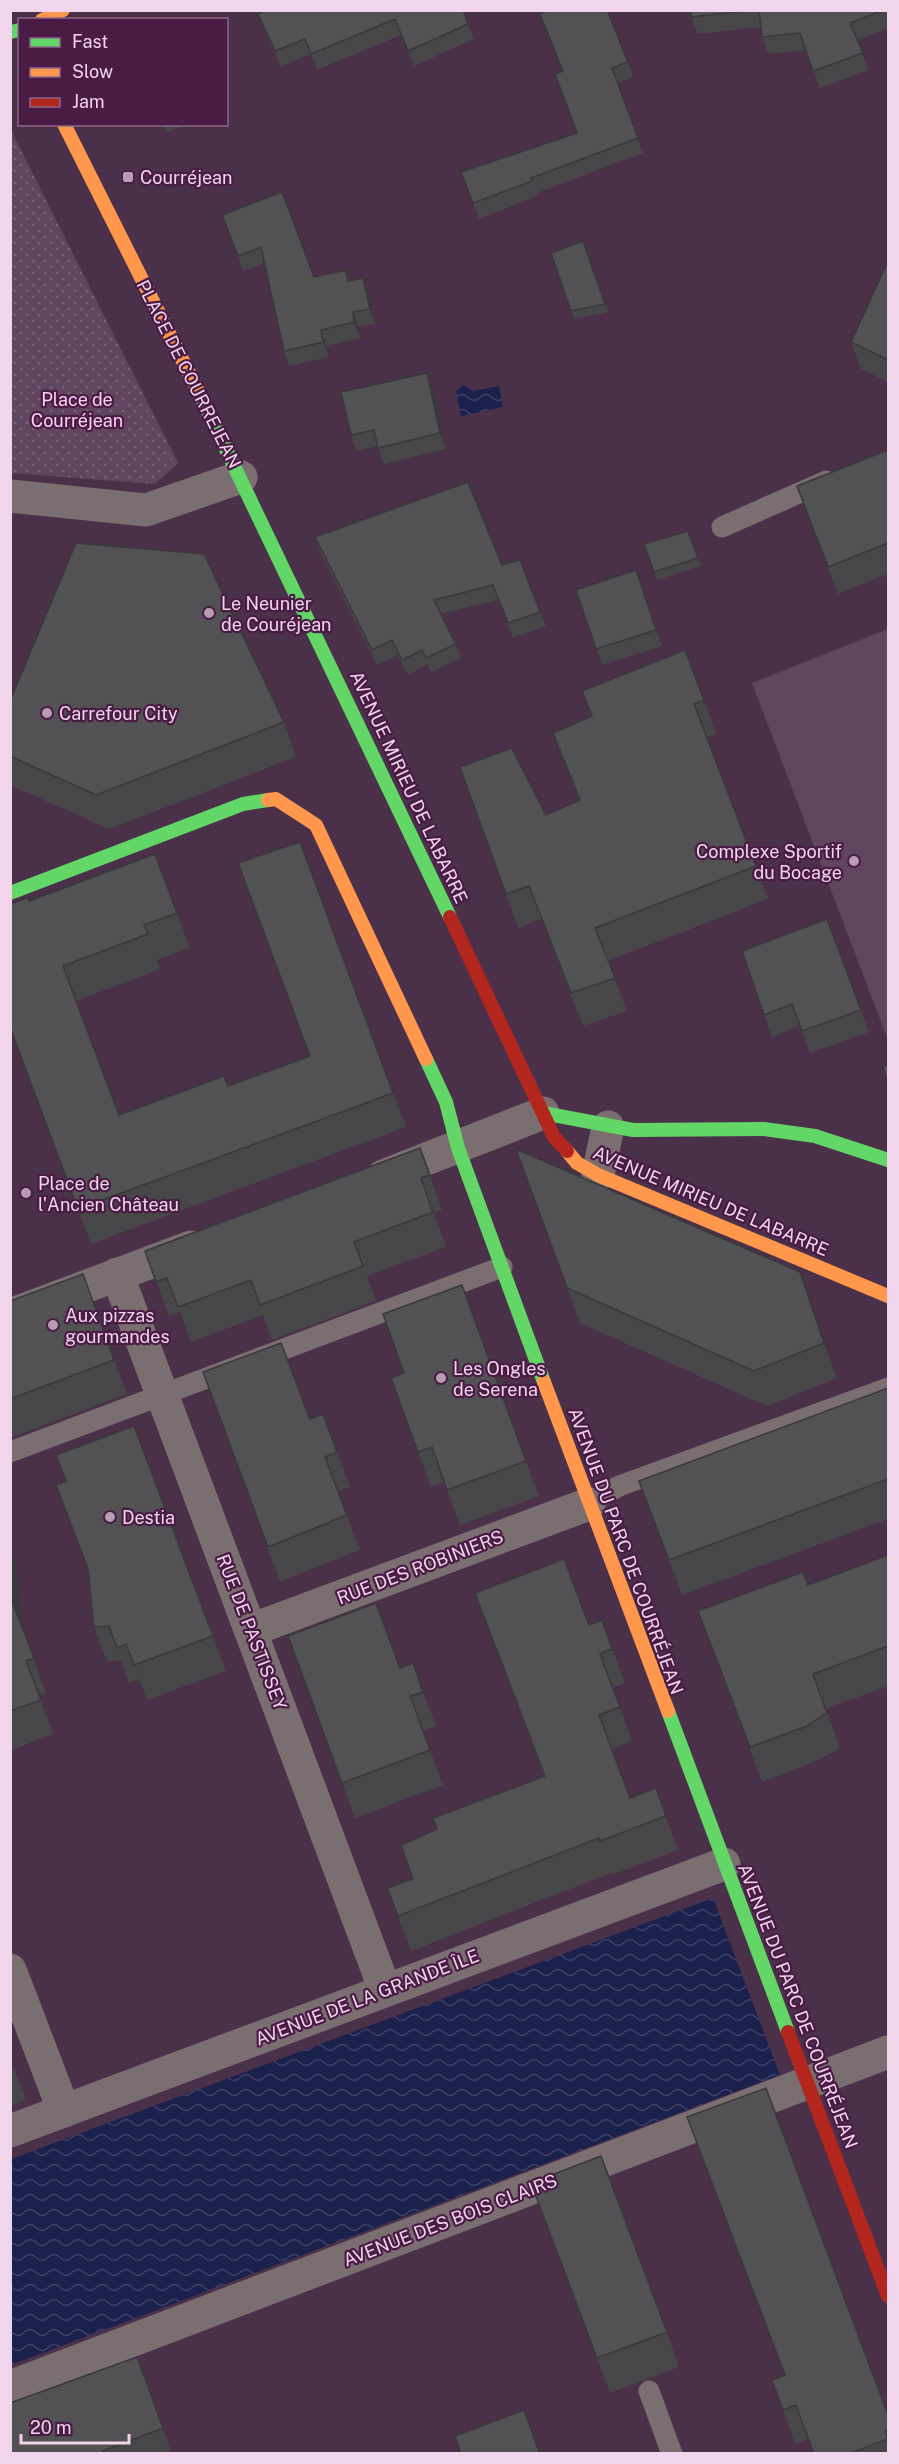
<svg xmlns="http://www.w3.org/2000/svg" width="899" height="2464" viewBox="0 0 899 2464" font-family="'Public Sans',sans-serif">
	<defs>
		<pattern id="park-dots" width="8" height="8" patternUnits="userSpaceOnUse" patternTransform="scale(1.5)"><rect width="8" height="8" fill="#61455e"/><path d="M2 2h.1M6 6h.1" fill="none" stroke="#785f75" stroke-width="1.8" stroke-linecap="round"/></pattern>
		<pattern id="water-waves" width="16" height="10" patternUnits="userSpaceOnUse" patternTransform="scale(1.5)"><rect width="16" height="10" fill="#1b214d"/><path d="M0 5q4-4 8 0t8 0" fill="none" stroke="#3d4067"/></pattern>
	</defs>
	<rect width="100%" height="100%" fill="#4a3048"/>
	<path fill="url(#park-dots)" d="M10,128L178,463L155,484L11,473Z"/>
	<path fill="#61455e" d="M888,629V1040L752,683Z"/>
	<g fill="url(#water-waves)">
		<path d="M463,385L473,391L499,386L503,407L461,416L456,391Z"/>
		<path d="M713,1898L780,2075L11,2365V2159Z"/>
	</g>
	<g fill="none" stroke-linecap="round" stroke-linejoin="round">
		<g stroke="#7b6e70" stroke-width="21">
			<path d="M722,527L826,481"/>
			<path d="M10,1452L502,1267"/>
			<path d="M589,1504L619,1486L888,1388"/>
			<path d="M649,2391L672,2454"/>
		</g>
		<g stroke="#7b6e70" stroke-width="33">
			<path d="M10,496L146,510L241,477"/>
			<path d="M598,1175L608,1127"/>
			<path d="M383,1176L543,1113"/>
			<path d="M117,1274L385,1990"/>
			<path d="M10,1315L191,1247"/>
			<path d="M251,1630L589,1504"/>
			<path d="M10,1970L64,2111"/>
			<path d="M10,2131L724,1864"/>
			<path d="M10,2387L888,2052"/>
		</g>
		<g stroke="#63d668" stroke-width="14">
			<path d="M10,32L20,30"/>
			<path d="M199,393L450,917"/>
			<path d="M10,893L243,804L268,800"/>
			<path d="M426,1059L446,1102L458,1148L544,1382"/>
			<path d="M543,1113L633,1130L764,1129L815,1136L888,1160"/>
			<path d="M668,1711L788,2032"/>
		</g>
		<g stroke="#ff974d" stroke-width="14">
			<path d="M42,20L63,10"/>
			<path d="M64,124L199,393"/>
			<path d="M268,800L276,799L316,825L426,1059"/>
			<path d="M567,1151L577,1163L598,1175L888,1296"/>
			<path d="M544,1382L668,1711"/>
		</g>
		<g stroke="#b3261e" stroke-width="14">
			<path d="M450,917L554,1137L567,1151"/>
			<path d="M788,2032L888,2296"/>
		</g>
	</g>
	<g fill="#474648">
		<path d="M266,10L468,24L474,39L414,66L401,35L317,70L311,54L281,67L264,29L258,14Z"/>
		<path d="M691,10H888V28L857,40L869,70L820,88L806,50L768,54L762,37L761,27L698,34L691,17Z"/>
		<path d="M540,14L628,62L633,77L618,83L643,153L537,193L538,196L479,219L461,172L577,133L563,71Z"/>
		<path d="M164,124H186L167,133Z"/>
		<path d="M222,215L314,277L346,270L350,281L363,278L369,294L375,324L358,327L360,338L326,346L329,357L289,366L284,351L264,263L243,271Z"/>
		<path d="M583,241L608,312L574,319L551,253Z"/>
		<path d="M888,261V382L861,369L851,342Z"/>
		<path d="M433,389L446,449L384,464L378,446L356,451L351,435Z"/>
		<path d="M888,450V574L838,594L797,486Z"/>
		<path d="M688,531L701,566L657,580L644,544Z"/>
		<path d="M315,537L502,565L520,560L546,626L513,638L498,600L441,614L456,644L461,658L431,672L427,664L408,675L397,655L377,665L320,552Z"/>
		<path d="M636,570L662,646L602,665L576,590Z"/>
		<path d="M582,691L704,700L716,734L706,737L768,899L608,961L627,1011L583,1026L541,919L518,928L460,767L546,815L579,801L553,733L592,717Z"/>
		<path d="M10,701L284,722L296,757L109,829L10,785Z"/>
		<path d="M300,842L406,1127L91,1244L10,1028L29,901L155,854L190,948L157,960L160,969L76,1001L119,1115L228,1086L310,1056Z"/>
		<path d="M827,919L869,1032L810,1053L800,1026L772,1037L742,951Z"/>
		<path d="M420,1148L442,1210L434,1213L446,1247L367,1276L376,1301L272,1340L263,1315L191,1342L180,1312L169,1316L145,1251Z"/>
		<path d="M516,1149L813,1307L837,1378L767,1406L580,1323Z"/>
		<path d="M83,1274L127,1394L10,1438V1301Z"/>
		<path d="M462,1285L539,1496L460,1525L444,1482L431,1487L391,1378L404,1373Z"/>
		<path d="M203,1372L310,1419L323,1414L350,1487L338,1492L360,1550L280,1582Z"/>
		<path d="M888,1388V1519L682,1595L639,1481Z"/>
		<path d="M10,1547L16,1563L22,1627L46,1693L39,1695L53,1734L10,1751Z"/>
		<path d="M888,1555V1686L826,1709L840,1748L819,1760L762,1782L711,1645L808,1585Z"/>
		<path d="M88,1570L213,1636L226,1671L147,1700L139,1679L129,1683L121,1660L107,1662L94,1627Z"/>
		<path d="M475,1593L589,1625L602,1620L625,1683L613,1688L632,1741L612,1749L630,1798L656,1788L678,1850L612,1875L611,1873L411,1951L387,1888L413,1879L437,1829L544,1777Z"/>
		<path d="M288,1636L400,1668L423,1692L436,1726L423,1731L443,1785L355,1818Z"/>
		<path d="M10,2057L26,2100L10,2106Z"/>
		<path d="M687,2117L888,2415V2454H814L809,2439L795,2444L783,2410L785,2376Z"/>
		<path d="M544,2217L667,2332L679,2367L610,2393Z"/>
		<path d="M137,2357L172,2454H10Z"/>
	</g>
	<g fill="#39393b">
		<path d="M363,278L369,294L375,324L370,309Z"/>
		<path d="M353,312L358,327L360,338L354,322Z"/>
		<path d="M321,330L326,346L329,357L323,342Z"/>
		<path d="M427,373L433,389L446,449L440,433Z"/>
		<path d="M800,1272L813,1307L837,1378L824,1343Z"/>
		<path d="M10,1547L16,1563L22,1628L10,1596Z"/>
	</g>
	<g fill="#525154" stroke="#39393b" stroke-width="1.5">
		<path d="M266,10H463L468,24L408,51L395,19L311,54L305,39L275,51L258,14Z"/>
		<path d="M548,10H607L628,62L612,68L638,138L531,178L532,181L473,203L461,172L577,133L555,74L563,71L540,14Z"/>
		<path d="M691,10H755L691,17Z"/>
		<path d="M759,10H884L850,23L863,53L813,71L800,33L762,37Z"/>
		<path d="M282,192L314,277L346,270L348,281L363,278L370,309L353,312L354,322L321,330L323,342L284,351L261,247L238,256L222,215Z"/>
		<path d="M583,241L605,304L571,311L551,253Z"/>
		<path d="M888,261V360L851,342Z"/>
		<path d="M427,373L440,433L378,448L374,430L351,435L341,392Z"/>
		<path d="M888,450V543L828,567L797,486Z"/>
		<path d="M468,482L502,565L520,560L540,612L508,623L493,585L434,600L456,644L426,658L422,650L402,660L392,640L372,650L315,537Z"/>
		<path d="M688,531L698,558L654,572L644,544Z"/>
		<path d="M76,543L204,554L284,722L96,795L10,756V701Z"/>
		<path d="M636,570L656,630L596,649L576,590Z"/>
		<path d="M685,650L704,700L694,704L756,866L595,928L615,978L571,993L529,886L506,894L460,767L512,748L546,815L580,800L553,733L592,716L582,691Z"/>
		<path d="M300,842L393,1093L78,1209L10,1027V904L27,898L29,901L155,854L177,913L144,925L148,934L63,966L119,1115L224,1076L228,1086L310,1056L238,863Z"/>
		<path d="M827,919L861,1010L802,1031L792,1004L764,1015L742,951Z"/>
		<path d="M888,1065V1084L883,1067Z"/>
		<path d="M420,1148L430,1175L421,1178L433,1212L354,1242L363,1266L260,1305L251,1280L178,1307L167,1278L156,1282L145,1251Z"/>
		<path d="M516,1149L800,1272L824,1343L754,1371L567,1288Z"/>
		<path d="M83,1274L114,1360L10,1399V1301Z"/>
		<path d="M462,1285L526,1461L447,1490L432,1447L418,1452L391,1378L404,1373L383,1314Z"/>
		<path d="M281,1343L310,1419L323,1414L337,1452L325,1457L347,1515L268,1547L203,1372Z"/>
		<path d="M888,1388V1479L669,1560L639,1481Z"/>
		<path d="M134,1426L213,1636L134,1665L126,1644L117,1648L109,1626L94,1627L88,1569L56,1485L66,1481L56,1455Z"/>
		<path d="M888,1555V1646L813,1674L827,1713L807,1726L750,1747L698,1611L803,1572L808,1585Z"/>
		<path d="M564,1559L589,1625L602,1620L612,1649L600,1654L620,1707L599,1715L630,1798L656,1788L666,1816L600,1841L599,1838L398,1916L387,1888L413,1879L401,1845L437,1829L433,1818L545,1776L475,1593Z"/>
		<path d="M10,1596L34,1658L26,1661L41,1700L10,1711Z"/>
		<path d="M376,1603L400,1668L413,1663L423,1692L410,1696L430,1750L342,1783L288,1636Z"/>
		<path d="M10,2057L14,2065L10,2066Z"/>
		<path d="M766,2088L888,2415V2430L885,2431L888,2439L848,2454H814L796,2405L783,2410L772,2380L785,2375L687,2117Z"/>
		<path d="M601,2156L667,2332L597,2358L531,2183Z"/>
		<path d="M137,2357L163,2428L103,2451L104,2454H10V2403Z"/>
		<path d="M524,2410L540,2454H461L455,2436Z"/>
	</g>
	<g fill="#b79bb3" stroke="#4a1b45" stroke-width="2">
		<rect x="122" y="171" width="12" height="12" rx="3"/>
		<circle cx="209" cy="613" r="6"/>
		<circle cx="47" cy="713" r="6"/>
		<circle cx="854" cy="861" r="6"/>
		<circle cx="26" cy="1193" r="6"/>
		<circle cx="53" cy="1325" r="6"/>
		<circle cx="441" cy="1378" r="6"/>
		<circle cx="110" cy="1517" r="6"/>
	</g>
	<g text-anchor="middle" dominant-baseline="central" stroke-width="4.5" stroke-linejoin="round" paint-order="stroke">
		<g font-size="18" fill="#f2d4ed" stroke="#4a1b45" text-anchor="start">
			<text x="140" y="177">Courréjean</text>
			<text x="221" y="603">Le Neunier<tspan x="221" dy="21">de Couréjean</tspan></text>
			<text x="59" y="713">Carrefour City</text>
			<text x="842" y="851" text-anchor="end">Complexe Sportif<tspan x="842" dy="21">du Bocage</tspan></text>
			<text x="38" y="1183">Place de<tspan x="38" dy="21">l'Ancien Château</tspan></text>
			<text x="65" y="1315">Aux pizzas<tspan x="65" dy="21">gourmandes</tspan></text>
			<text x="453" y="1368">Les Ongles<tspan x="453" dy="21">de Serena</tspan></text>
			<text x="122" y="1517">Destia</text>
		</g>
		<g font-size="18" fill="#f2d4ed" stroke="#4a1b45">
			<text transform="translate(189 374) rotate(63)">PLACE DE COURREJEAN</text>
			<text transform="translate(409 787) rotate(65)">AVENUE MIRIEU DE LABARRE</text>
			<text transform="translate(711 1201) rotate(23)">AVENUE MIRIEU DE LABARRE</text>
			<text transform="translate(626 1551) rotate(70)">AVENUE DU PARC DE COURRÉJEAN</text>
			<text transform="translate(420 1567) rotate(-21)">RUE DES ROBINIERS</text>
			<text transform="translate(252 1632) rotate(69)">RUE DE PASTISSEY</text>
			<text transform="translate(367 1997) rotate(-21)">AVENUE DE LA GRANDE ÎLE</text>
			<text transform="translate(798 2006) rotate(69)">AVENUE DU PARC DE COURRÉJEAN</text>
			<text transform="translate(450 2220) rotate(-21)">AVENUE DES BOIS CLAIRS</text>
		</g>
		<g font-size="18" fill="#fdd0f6" stroke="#4a1b45">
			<text x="77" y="399">Place de<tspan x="77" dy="21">Courréjean</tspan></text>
		</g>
	</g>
	<rect width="899" height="2464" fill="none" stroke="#f2d4ed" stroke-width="24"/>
	<rect x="18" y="18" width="210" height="108" fill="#4a1b45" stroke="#8d6588" stroke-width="1.5"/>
	<rect x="30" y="38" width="30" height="9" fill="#63d668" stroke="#8d6588" stroke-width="1.5"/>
	<text x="72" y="48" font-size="18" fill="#f2d4ed">Fast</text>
	<rect x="30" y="68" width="30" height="9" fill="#ff974d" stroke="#8d6588" stroke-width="1.5"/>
	<text x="72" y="78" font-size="18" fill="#f2d4ed">Slow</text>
	<rect x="30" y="98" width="30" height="9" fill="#b3261e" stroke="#8d6588" stroke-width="1.5"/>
	<text x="72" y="108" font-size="18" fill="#f2d4ed">Jam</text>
	<path d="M21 2434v9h108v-9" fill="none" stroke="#f2d4ed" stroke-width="3"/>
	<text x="30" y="2434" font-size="18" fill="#f2d4ed" stroke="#4a1b45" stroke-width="4.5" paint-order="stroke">20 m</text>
</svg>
